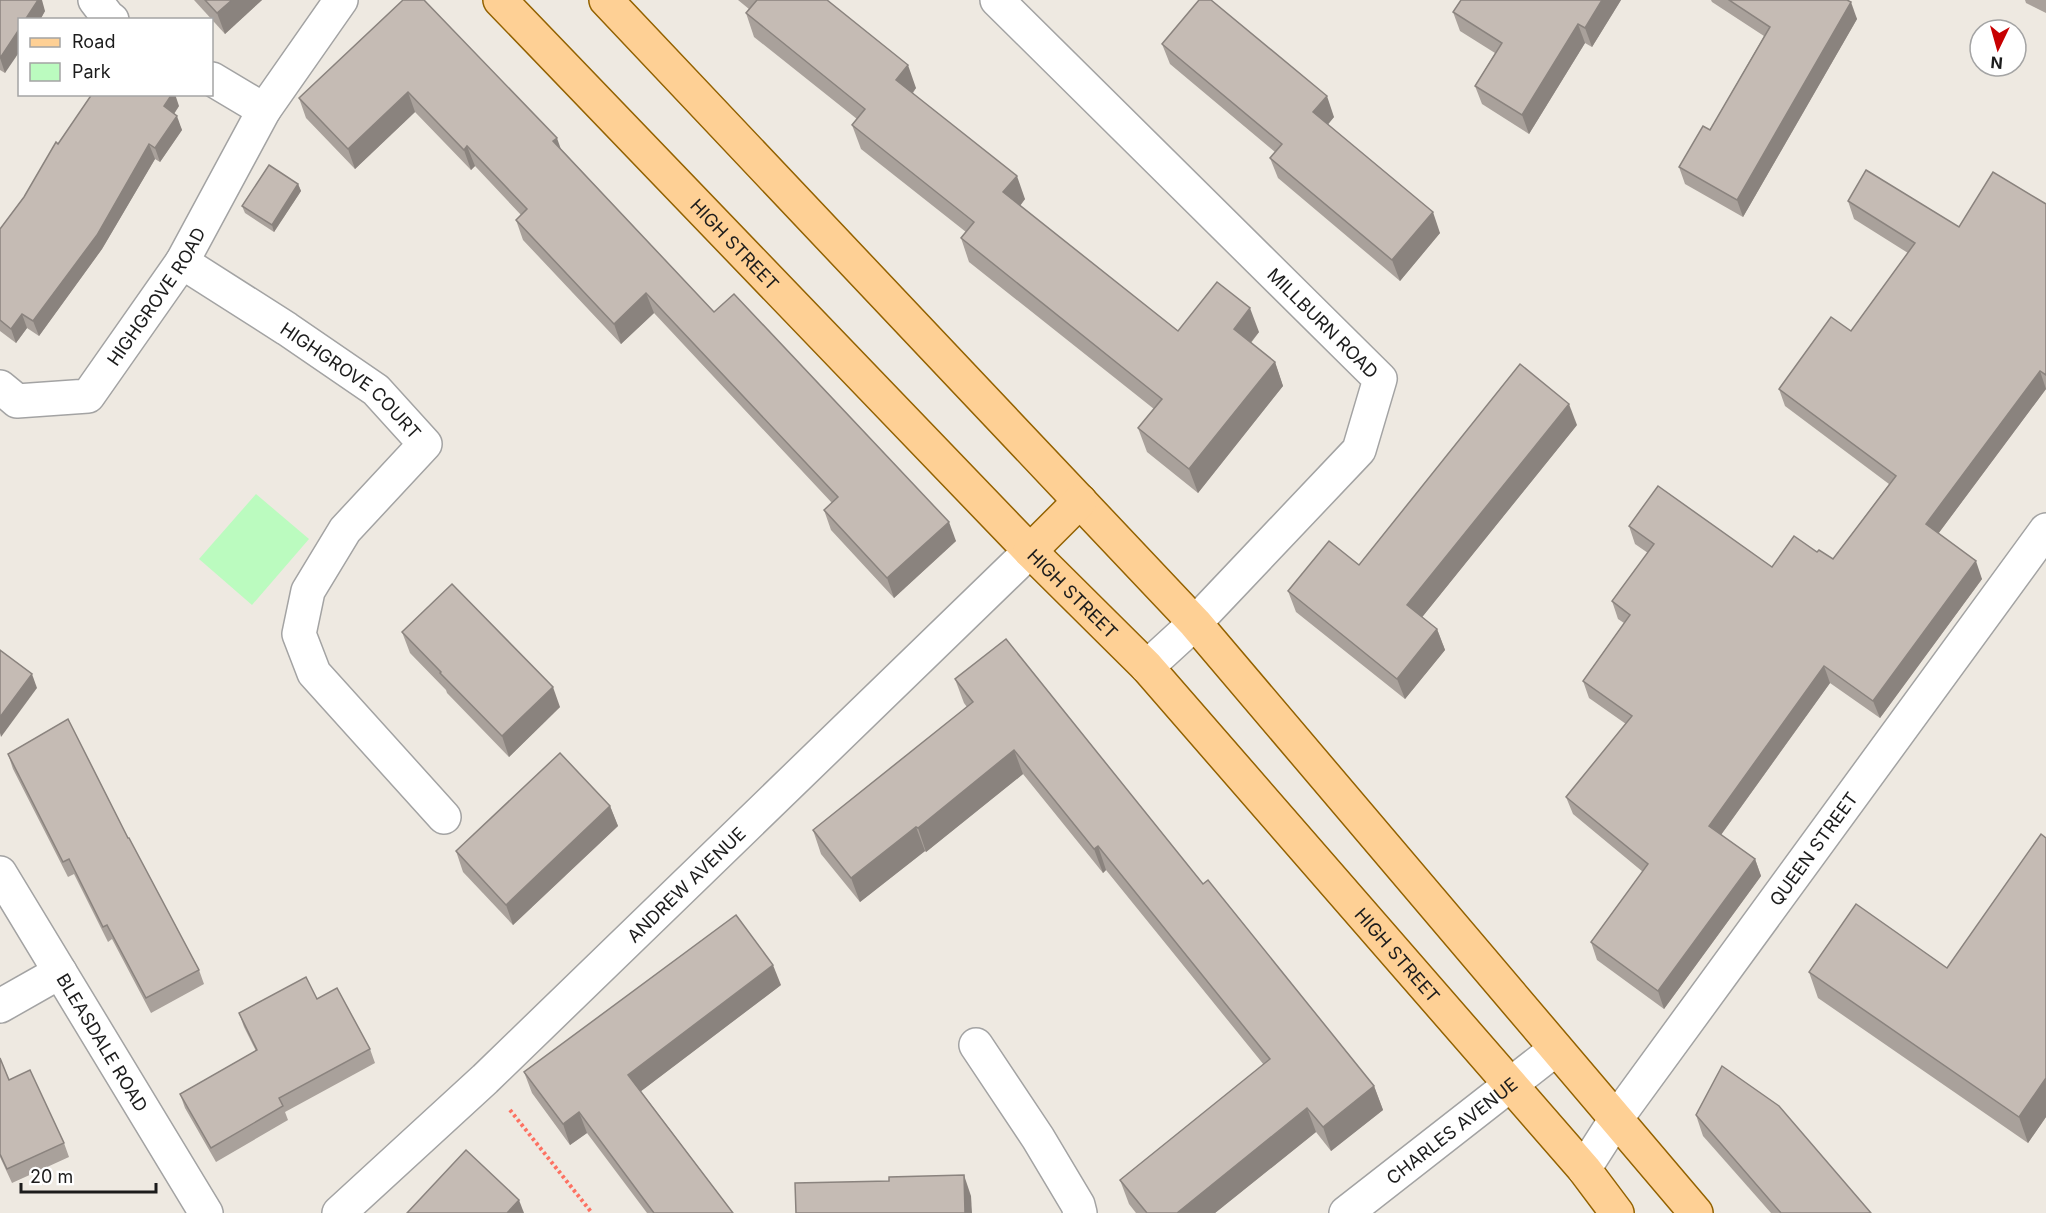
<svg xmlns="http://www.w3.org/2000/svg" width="2046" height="1213" viewBox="0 0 2046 1213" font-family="Inter,sans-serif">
	<rect width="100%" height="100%" fill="#eee9e1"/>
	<path fill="#bbfbbf" d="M256,494L309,539L252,605L199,559Z"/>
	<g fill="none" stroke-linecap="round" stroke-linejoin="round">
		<defs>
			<g id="minor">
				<path d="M95,0L108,17L112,20"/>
				<path id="s1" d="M997,0L1380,379L1359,450L1195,623L1147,667"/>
				<path d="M212,79L264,110"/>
				<path id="s2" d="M182,262L287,329L376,390L425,444L345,530L308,591L299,634L314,673L444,817"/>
				<path id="s3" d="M0,387L17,401L88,396L182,262L264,110L341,0"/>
				<path id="s4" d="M0,873L206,1213"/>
				<path d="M0,1006L60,972"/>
				<path d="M976,1045L1038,1138L1078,1205L1080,1213"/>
				<path id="s5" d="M1584,1169L1616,1119L2046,530"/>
				<path id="s6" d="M339,1213L485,1079L1030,551"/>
				<path id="s7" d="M1346,1213L1556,1049"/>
			</g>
			<g id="major">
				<path id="s8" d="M500,0L1030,551L1147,667L1584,1169L1617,1213"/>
				<path d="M606,0L1195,623L1696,1213"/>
				<path d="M1030,551L1080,501"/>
			</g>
		</defs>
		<use href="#minor" stroke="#a3a3a3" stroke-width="36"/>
		<use href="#major" stroke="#936200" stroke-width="36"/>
		<path stroke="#fd7162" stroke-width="4" stroke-dasharray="3 3" stroke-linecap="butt" d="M510,1110L592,1213"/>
		<use href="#minor" stroke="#fff" stroke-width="33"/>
		<use href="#major" stroke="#fed095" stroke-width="33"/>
	</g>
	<g fill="#a9a19b">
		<path d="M0,0L45,11L40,20H20L5,73L0,70Z"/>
		<path d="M194,0H262L225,34Z"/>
		<path d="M403,0L561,149L714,312L956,541L894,598L831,530L824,510L832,503L654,313L621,344L523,240L516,220L521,215L475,166L471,170L415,112L355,169L306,118L299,98Z"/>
		<path d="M738,0H827L916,88L913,93L1025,199L1020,206L1178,331L1259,332L1251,343L1275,362L1283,386L1198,493L1147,452L1138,428L1154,409L969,262L961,238L966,232L861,149L852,125L857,119L754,37L746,13L749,9Z"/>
		<path d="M1621,0L1592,47L1585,43L1529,134L1482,104L1475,86L1495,53L1460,31L1453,12Z"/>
		<path d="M1711,0H1847L1857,19L1743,217L1685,184L1679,167L1710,130L1764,36L1712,2Z"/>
		<path d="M2025,0H2046V13L2026,3Z"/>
		<path d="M1162,44L1334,117L1328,124L1440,233L1400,281L1278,178L1270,158L1275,152L1170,64Z"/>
		<path d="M179,106L174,114L182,130L160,162L155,159L102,249L39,336L27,328L16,343L0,331V229L24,197L58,144Z"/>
		<path d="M298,184L301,191L274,232L245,213L242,206Z"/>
		<path d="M1848,201L1959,227L2046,204V389L1938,534L1982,579L1880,718L1830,683L1721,835L1755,859L1761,876L1664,1009L1597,960L1591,942L1643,872L1573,814L1566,797L1626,724L1589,698L1583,681L1624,623L1618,619L1612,601L1648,553L1635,544L1629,526L1772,567L1817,552L1833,559L1889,484L1785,406L1779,389L1851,331L1908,253L1854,219Z"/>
		<path d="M1577,425L1422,617L1437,629L1445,650L1405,699L1296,612L1288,591L1359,565Z"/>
		<path d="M402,632L560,707L509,757L447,693L446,690L410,653Z"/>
		<path d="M955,679L1203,884L1374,1086L1383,1110L1331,1151L1316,1132L1215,1213H1136L1129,1204L1120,1180L1264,1065L1106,870L1103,873L1023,774L926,852L925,851L860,902L821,854L813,830L967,707L964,703Z"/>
		<path d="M8,754L128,838L199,970L204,984L151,1013L112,939L108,942L74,874L68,877L13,769Z"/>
		<path d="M610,806L618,826L513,925L463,872L456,851Z"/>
		<path d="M2046,838V1117L2028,1143L1818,998L1809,972L1947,968Z"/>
		<path d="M781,985L641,1091L733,1213H647L587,1133L570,1145L532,1093L524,1072Z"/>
		<path d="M317,999L370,1049L375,1063L285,1112L288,1120L216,1162L185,1108L180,1094L256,1051L244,1027L239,1013Z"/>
		<path d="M0,1058L9,1080L64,1143L69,1157L12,1183L0,1157Z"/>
		<path d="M1696,1115L1871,1213H1771L1703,1136Z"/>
	</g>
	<g fill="#8a837e">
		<path d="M38,0H42L45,11L40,20H25Z"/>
		<path d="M232,0H262L225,34L217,13Z"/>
		<path d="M1602,0H1621L1592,47L1585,28Z"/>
		<path d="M1851,2L1857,19L1743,217L1737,200Z"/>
		<path d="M1578,24L1585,43L1529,134L1522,115Z"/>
		<path d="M20,28V51L5,73L0,58Z"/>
		<path d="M908,65L916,88L904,103L896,80Z"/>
		<path d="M408,92L415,112L355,169L348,149Z"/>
		<path d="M172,94H175L179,106L169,121L164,106Z"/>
		<path d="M1327,96L1334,117L1321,133L1313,112Z"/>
		<path d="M177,116L182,130L160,162L155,148Z"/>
		<path d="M557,138L564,158L553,141Z"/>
		<path d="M149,144L155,159L102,249L39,336L33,321Z"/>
		<path d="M467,146L475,166L471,170L464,150Z"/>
		<path d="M1017,176L1025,199L1012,216L1003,192Z"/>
		<path d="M298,184L301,191L274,232L272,225Z"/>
		<path d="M1433,212L1440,233L1400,281L1392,260Z"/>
		<path d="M646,293L654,313L621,344L614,324Z"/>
		<path d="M1250,308L1259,332L1242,353L1234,329Z"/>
		<path d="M22,314L27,328L16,343L11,329Z"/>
		<path d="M1275,362L1283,386L1198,493L1189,469Z"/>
		<path d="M2040,371L2046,389L1932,542L1926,524Z"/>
		<path d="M1569,404L1577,425L1415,626L1407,605Z"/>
		<path d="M949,522L956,541L894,598L887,578Z"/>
		<path d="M1976,561L1982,579L1880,718L1873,701Z"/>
		<path d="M1437,629L1445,650L1405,699L1397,679Z"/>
		<path d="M1824,666L1830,683L1715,843L1709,826Z"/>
		<path d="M32,674L37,688L1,737L0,733V717Z"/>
		<path d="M553,687L560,707L509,757L502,736Z"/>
		<path d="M1014,750L1023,774L926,852L918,828Z"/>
		<path d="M610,806L618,826L513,925L506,905Z"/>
		<path d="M916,827L925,851L860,902L851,878Z"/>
		<path d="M1098,846L1106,870L1103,873L1094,849Z"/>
		<path d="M1755,859L1761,876L1664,1009L1658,991Z"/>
		<path d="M773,965L781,985L636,1095L628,1075Z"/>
		<path d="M2046,1078V1117L2028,1143L2019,1117Z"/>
		<path d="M1374,1086L1383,1110L1331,1151L1323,1127Z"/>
		<path d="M1307,1108L1316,1132L1215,1213H1177Z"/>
		<path d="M579,1112L587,1133L570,1145L563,1124Z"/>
		<path d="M964,1175L971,1196L972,1213H965Z"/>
		<path d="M519,1200L524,1213H507Z"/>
	</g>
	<g fill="#c5bbb4" stroke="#8a837e" stroke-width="1.5">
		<path d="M0,0H38L25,20H20V28L0,58Z"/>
		<path d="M205,0H232L217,13Z"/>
		<path d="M403,0H424L557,138L553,141L714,312L734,294L949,522L887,578L824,510L838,497L646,293L614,324L516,220L527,209L467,146L464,150L408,92L348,149L299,98Z"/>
		<path d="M757,0H827L908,65L896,80L1017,176L1003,192L1178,331L1217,282L1250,308L1234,329L1275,362L1189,469L1138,428L1162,399L961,238L974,222L852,125L865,109L746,13Z"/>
		<path d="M1199,0H1211L1327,96L1313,112L1433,212L1392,260L1270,158L1282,144L1162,44Z"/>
		<path d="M1461,0H1602L1585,28L1578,24L1522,115L1475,86L1502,43L1453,12Z"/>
		<path d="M1729,0H1847L1851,2L1737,200L1679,167L1703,126L1710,130L1770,27Z"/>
		<path d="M92,94H172L164,106L177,116L155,148L149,144L97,235L33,321L22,314L11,329L0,320V229L24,197L56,142L58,144Z"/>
		<path d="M269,165L298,184L272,225L242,206Z"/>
		<path d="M1866,170L1959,227L1993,172L2046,204V375L2040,371L1926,524L1976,561L1873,701L1824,666L1709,826L1755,859L1658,991L1591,942L1648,864L1566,797L1632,716L1583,681L1630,615L1612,601L1654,544L1629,526L1658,486L1772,567L1794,536L1817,552L1819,550L1833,559L1896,476L1779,389L1831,317L1851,331L1915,243L1848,201Z"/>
		<path d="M1520,364L1569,404L1407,605L1437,629L1397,679L1288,591L1329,541L1359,565Z"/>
		<path d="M452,584L553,687L502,736L440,673L441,672L402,632Z"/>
		<path d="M1006,639L1203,884L1208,880L1374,1086L1323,1127L1307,1108L1177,1213H1147L1120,1180L1270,1059L1098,846L1094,849L1014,750L918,828L916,827L851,878L813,830L973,702L955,679Z"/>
		<path d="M0,650L32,674L0,717Z"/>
		<path d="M68,719L128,838H129L199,970L146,998L107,925L103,927L69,859L63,862L8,754Z"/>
		<path d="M560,753L610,806L506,905L456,851Z"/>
		<path d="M2041,834L2046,838V1078L2019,1117L1809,972L1856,904L1947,968Z"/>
		<path d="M736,915L773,965L628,1075L733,1213H654L579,1112L563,1124L524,1072Z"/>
		<path d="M306,977L317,999L337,988L370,1049L279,1098L283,1106L211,1148L180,1094L257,1050L239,1013Z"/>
		<path d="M0,1058L9,1080L30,1070L64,1143L7,1169L0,1154Z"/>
		<path d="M1722,1066L1779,1106L1871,1213H1781L1696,1115Z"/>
		<path d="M466,1150L519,1200L507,1213H407Z"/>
		<path d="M964,1175L965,1213H796L795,1183L889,1181V1177Z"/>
	</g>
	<g text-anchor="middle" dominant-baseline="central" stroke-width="5" stroke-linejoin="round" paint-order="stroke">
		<g font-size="18" fill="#1c1c1c" stroke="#fff">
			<text stroke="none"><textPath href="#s8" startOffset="339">HIGH STREET</textPath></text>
			<text stroke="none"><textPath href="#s3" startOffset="214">HIGHGROVE ROAD</textPath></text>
			<text stroke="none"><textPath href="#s1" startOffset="459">MILLBURN ROAD</textPath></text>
			<text stroke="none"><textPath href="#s2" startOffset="207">HIGHGROVE COURT</textPath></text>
			<text stroke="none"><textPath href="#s8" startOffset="825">HIGH STREET</textPath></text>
			<text stroke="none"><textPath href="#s5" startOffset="394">QUEEN STREET</textPath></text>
			<text stroke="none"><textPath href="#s6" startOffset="478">ANDREW AVENUE</textPath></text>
			<text stroke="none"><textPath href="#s8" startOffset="1311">HIGH STREET</textPath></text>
			<text stroke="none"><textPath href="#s4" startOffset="198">BLEASDALE ROAD</textPath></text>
			<text stroke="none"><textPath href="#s7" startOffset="134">CHARLES AVENUE</textPath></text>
		</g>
	</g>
	<rect x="18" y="18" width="195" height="78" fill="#ffffff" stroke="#a4a4a4" stroke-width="1.5"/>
	<rect x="30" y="38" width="30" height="9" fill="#fed095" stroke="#a4a4a4" stroke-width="1.5"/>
	<text x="72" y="48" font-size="18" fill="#1c1c1c">Road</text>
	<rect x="30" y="63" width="30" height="18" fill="#bbfbbf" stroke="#a4a4a4" stroke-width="1.5"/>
	<text x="72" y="78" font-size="18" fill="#1c1c1c">Park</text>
	<g transform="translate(1998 48) rotate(185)"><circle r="28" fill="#ffffff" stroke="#a4a4a4" stroke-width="1.5"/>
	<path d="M0-4.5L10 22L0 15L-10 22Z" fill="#c70001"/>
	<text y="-9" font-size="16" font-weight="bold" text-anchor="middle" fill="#1c1c1c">N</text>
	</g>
	<path d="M21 1183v9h135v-9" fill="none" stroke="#1c1c1c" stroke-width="3"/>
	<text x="30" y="1183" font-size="18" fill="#1c1c1c" stroke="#ffffff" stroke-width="4.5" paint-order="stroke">20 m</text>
</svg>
